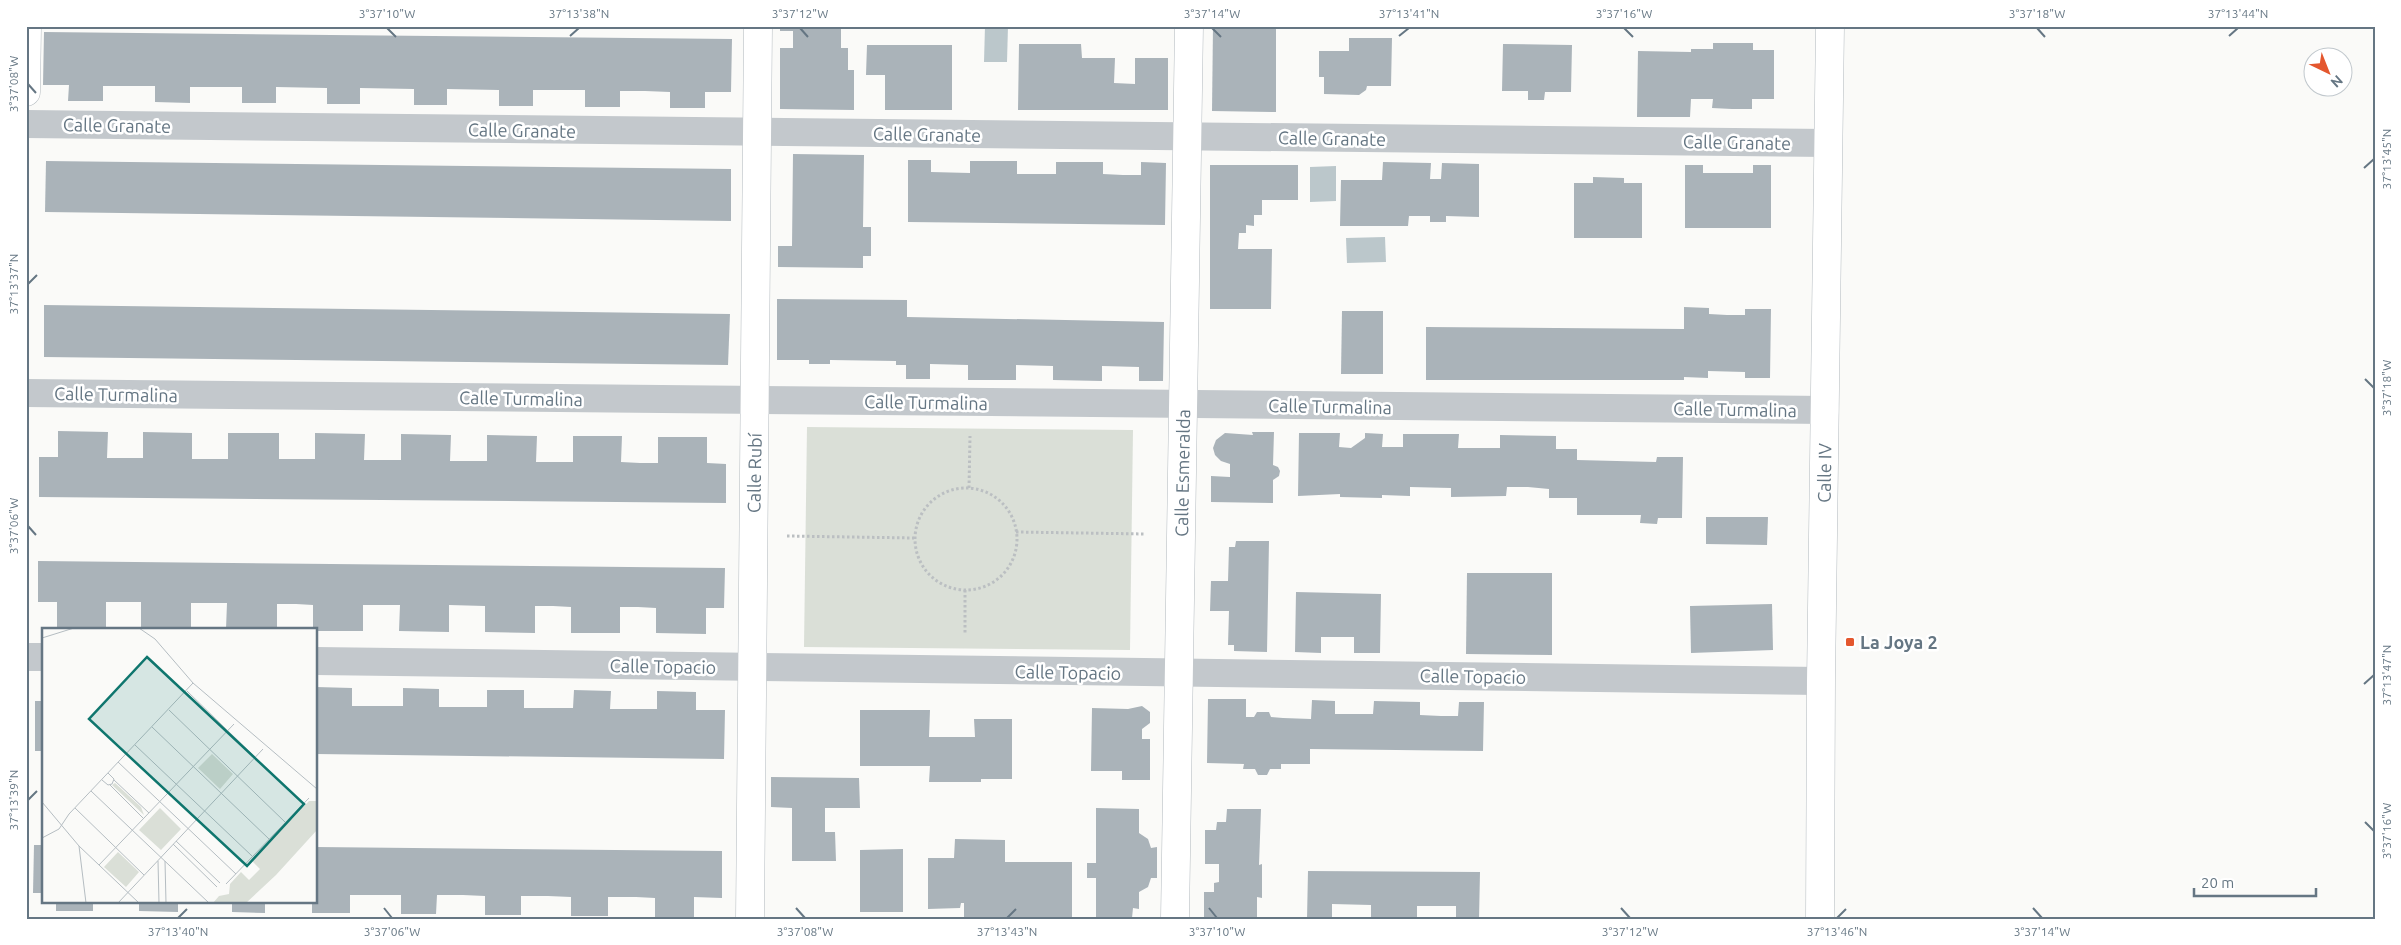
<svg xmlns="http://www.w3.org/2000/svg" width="2401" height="945" viewBox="0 0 2401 945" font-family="Ubuntu,sans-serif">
	<rect width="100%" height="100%" fill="#fafaf8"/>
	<path fill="#dadfd7" d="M807,427L1133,430L1130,650L804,647Z"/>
	<g fill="#bbc7cb">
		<path d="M985,26H1008L1007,62H984Z"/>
		<path d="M1336,166V201L1310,202V167Z"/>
		<path d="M1385,237L1386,262L1347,263L1346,238Z"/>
	</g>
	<g fill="#aab3b9">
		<path d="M780,26H841V48H848V70H854V110L780,109V48H793V31H780Z"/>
		<path d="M1213,26H1276V112L1212,111Z"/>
		<path d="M44,32L732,39L731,92H705V108H670V92L645,91H620V107H585V90H533V106H499V90L447,89V105H414V89L360,88V104H327V88L276,87V103H242V87H190V103L155,102V86H103V101H68L69,85H43Z"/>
		<path d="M1349,38H1392L1391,86H1367L1366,90L1359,95L1324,94V77H1319V51H1349Z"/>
		<path d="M1713,43H1753V50H1774V99H1752V109H1732L1712,108L1713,99H1691L1690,117H1637L1638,51L1691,52V49H1713Z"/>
		<path d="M1019,44H1081L1082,58H1115L1114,83L1135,84V58H1168V110H1018Z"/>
		<path d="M1503,44L1572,45L1571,92H1545L1544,100H1528V91H1502Z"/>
		<path d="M867,45H952V110H885V75H866Z"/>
		<path d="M793,154L864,155L863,227H871V256H863V268L778,267V246H792Z"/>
		<path d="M908,160H931V172L970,173V161H1017V174H1056V162H1103V174L1123,175H1141V162L1166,163L1165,225L908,222Z"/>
		<path d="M46,161L731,169V221L45,212Z"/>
		<path d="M1383,162L1431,163L1430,179H1441L1442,163L1479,164V217L1446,216V222H1430V216H1409L1408,226H1340L1341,180H1382Z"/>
		<path d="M1210,165H1298V200H1262V215H1254V226L1246,225V233H1239L1238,249H1272L1271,309H1210Z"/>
		<path d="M1685,165H1703V173H1753V165H1771V228H1685Z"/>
		<path d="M1593,177L1624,178V183H1642V238H1574V183H1593Z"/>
		<path d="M777,299L907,300V317L1164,322L1163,381H1139V367L1102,366V381L1053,380V366L1016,365V380H968V365L930,364V379H906V365H896V361L830,360V364H809V360H777Z"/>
		<path d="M44,305L730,314L728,365L44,357Z"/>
		<path d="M1684,307L1709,308V314L1727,315H1745V309H1771L1770,378H1745V372L1708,371V378L1684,377V380H1426V327L1684,329Z"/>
		<path d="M1342,311H1383V374H1341Z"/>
		<path d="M58,431L108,432L107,458H143V432L192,433V459H228V433H279V459H315V433L365,434L364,460H401V434L451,435L450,461H487V435L537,436L536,462H573V436H622L621,462L640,463H658V437H707V463L726,464V503L39,497V457H58Z"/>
		<path d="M1252,432H1274L1273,465L1278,467L1280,471L1279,476L1273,480V503L1211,502V476L1230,477V464L1221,461L1215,455L1213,448L1216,440L1225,433L1253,435Z"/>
		<path d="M1299,433H1340L1339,447L1351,448L1365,438V433L1383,434L1382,447H1403V434H1459L1458,448H1500V435L1556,436V449H1577V460L1656,462L1657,457H1683L1682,518H1658L1657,524L1640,523L1641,515H1577V498H1549V489L1528,487H1507L1506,496L1451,497V488L1410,487V496L1382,495V498L1340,497V494L1298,496Z"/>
		<path d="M1706,517H1768L1767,545L1706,544Z"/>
		<path d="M1236,541H1269L1267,652L1234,651V645H1228L1229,611H1210L1211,581H1228L1229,547H1235Z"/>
		<path d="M38,561L725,568L724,608H706V634L656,633V608L638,607H620V633H571V607L553,606H535V633L485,632V606L449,605V632L399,631L400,605H363V631H316L313,629V605L296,604H277V629H226L227,603H191V629H141V602H106V629H57V602H38Z"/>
		<path d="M1467,573H1552V655L1466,654Z"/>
		<path d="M1296,592L1381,594L1380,653H1354V637H1321V653L1295,652Z"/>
		<path d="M1772,604L1773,650L1691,653L1690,606Z"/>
		<path d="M316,687L352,688V706H403V688L439,689V707H487V690H524V708H573L574,690L611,691L610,709H657V691L696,692V710H725L724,759L316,754Z"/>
		<path d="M1208,699H1246V717H1254L1257,712H1269L1271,717L1283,718L1311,719L1312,700L1335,701V714H1373L1374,701L1420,702V715L1441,716H1458L1459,702H1484L1483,751L1310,749V764H1281V769H1270L1267,775H1258L1255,769H1243L1244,764L1207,763Z"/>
		<rect x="35" y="701" width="9" height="50"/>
		<path d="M1142,706L1150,712V723L1142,729V739H1150V780H1122V771H1091L1092,708L1128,709Z"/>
		<path d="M860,710H930L929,737H975L974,719H1012V779H981V782H929L930,766H860Z"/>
		<path d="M771,777L859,778L860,808H825V832H835L836,861H792V808L771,807Z"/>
		<path d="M1096,808L1139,809V833L1148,839L1151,848L1157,847V878H1151L1148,887L1139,892V909L1133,908L1132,918L1096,917V878H1087V863H1096Z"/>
		<path d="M1227,809H1261L1259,865L1262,864V898L1257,897V919H1204V892H1214V883L1219,882V864H1205V830H1216L1217,822H1226Z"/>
		<path d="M955,839L1005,840V862H1072V918H964V903H961L960,908L928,909V858H954Z"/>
		<path d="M34,845H44V893H33Z"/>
		<path d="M316,847L722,851V898L694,897V917H655V898L636,897H608V916H571V897L548,896H521V915H485V896L463,895H437L436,914H401V895H350V913H312V901H316Z"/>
		<path d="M903,849V912H860V850Z"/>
		<path d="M1308,871L1480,872L1479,919H1456V906H1417V919H1371V905L1332,904V919H1307Z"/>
		<rect x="56" y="901" width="37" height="10"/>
		<path d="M139,901H178V912L139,911Z"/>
		<path d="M232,901H265V913L232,912Z"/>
	</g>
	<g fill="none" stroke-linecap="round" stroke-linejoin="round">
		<defs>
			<g id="secondary">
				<path d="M26,92L27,26"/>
				<path d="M750,919L758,26"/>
				<path d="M1175,919L1189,26"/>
				<path d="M1820,919L1821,681L1830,26"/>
			</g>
		</defs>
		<use href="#secondary" stroke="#b3babf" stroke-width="29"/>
		<g stroke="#bbbfc2" stroke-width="3" stroke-dasharray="2.5 2.5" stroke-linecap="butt">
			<path d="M969,488L970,436"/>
			<circle cx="966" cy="539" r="51"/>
			<path d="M1016,532L1146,534"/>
			<path d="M787,536L914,538"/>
			<path d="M965,590V635"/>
		</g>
		<g stroke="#c3c8cc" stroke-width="28">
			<path d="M26,124L1828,143"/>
			<path d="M26,393L1825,410"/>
			<path d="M26,657H44"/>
			<path d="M316,661L1821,681"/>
		</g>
		<use href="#secondary" stroke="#fff" stroke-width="28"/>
	</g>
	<path fill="none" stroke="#657683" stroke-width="2" d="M387,28L396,37M800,28L808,37M1212,28L1221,37M1624,28L1633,37M2037,28L2045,37M570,36L579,28M1399,36L1409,28M2229,36L2238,28M28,84L36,93M2364,168L2374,159M28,284L37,275M2365,379L2374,388M28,526L36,535M2364,684L2374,675M28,800L37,791M2365,822L2374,831M384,908L392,918M796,908L805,918M1209,908L1217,918M1621,908L1630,918M2033,908L2042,918M178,918L187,909M1007,918L1016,909M1837,918L1846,909"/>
	<rect fill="#e4572e" stroke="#fff" stroke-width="2" x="1845" y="637" width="10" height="10" rx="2.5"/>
	<g text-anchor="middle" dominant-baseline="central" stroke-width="5" stroke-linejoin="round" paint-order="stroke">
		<g font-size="18" fill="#657683" stroke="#fff">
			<text transform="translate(117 125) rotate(1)">Calle Granate</text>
			<text transform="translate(522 130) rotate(1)">Calle Granate</text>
			<text transform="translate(927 134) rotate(1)">Calle Granate</text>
			<text transform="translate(1332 138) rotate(1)">Calle Granate</text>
			<text transform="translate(1737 142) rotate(1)">Calle Granate</text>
			<text transform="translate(116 394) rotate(1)">Calle Turmalina</text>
			<text transform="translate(521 398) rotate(1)">Calle Turmalina</text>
			<text transform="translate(926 402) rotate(1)">Calle Turmalina</text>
			<text transform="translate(1330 406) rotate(1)">Calle Turmalina</text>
			<text transform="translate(1735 409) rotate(1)">Calle Turmalina</text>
			<text transform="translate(754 473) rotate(-89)">Calle Rubí</text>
			<text transform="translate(1182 473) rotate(-89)">Calle Esmeralda</text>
			<text transform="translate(1824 473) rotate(-89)">Calle IV</text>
			<text transform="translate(663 666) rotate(1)">Calle Topacio</text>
			<text transform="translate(1068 672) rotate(1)">Calle Topacio</text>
			<text transform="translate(1473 676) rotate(1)">Calle Topacio</text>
		</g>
		<g font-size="18" font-weight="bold" fill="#657683" stroke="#fff" text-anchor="start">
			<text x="1860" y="642">La Joya 2</text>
		</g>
	</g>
	<g transform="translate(42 628)">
		<rect width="275" height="275" fill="#fafaf8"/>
		<path d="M170,126L191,146L178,161L156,140ZM73,155L99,179L102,187L70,157ZM267,173H275V202L234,247L204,275H171L177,268L187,266L188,256L199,244L207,252L218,241L210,233ZM118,180L139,201L119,222L97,202ZM76,224L97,244L84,259L62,239Z" fill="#dadfd7"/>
		<path fill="none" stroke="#b5bdc2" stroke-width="1" d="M97,0L113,11L151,55L275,161M0,10L32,0M145,63L261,176M127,82L243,194M110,99L227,211M93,117L210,228M76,134L194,246M60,152L66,157L70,156L72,151L66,145M72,152L107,185M68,157L102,191M49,163L167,275M0,174L37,218L97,275M33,180L102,247M0,210L17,201L27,186L151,55M134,213L178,255M131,216L175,259M37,218L44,275M116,233L117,275M123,233L124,275M57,237L192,96M184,256L267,170M76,275L221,121"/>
		<path fill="#0f766e" fill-opacity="0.15" stroke="#0f766e" stroke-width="2.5" d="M105,29L262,176L205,238L47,91Z"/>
		<rect width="275" height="275" fill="none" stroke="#657683" stroke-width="2.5"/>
	</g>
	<rect width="2401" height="945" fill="none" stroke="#ffffff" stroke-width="55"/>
	<g transform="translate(2328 72) rotate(137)"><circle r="24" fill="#ffffff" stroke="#c1c8cd"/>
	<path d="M0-4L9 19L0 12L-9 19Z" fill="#e4572e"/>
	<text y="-8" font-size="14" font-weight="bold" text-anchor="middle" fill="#657683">N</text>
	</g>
	<path d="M2194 888v8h122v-8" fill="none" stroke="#657683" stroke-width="2.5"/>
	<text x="2201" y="888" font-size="15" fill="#657683" stroke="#ffffff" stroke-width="4" paint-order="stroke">20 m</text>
	<rect x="28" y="28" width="2346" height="890" fill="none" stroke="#657683" stroke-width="2"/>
	<g font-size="12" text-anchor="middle" fill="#657683">
		<text x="387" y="18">3°37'10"W</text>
		<text x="579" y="18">37°13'38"N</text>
		<text x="800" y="18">3°37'12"W</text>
		<text x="1212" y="18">3°37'14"W</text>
		<text x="1409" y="18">37°13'41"N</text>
		<text x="1624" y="18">3°37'16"W</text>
		<text x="2037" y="18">3°37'18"W</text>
		<text x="2238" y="18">37°13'44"N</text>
		<text transform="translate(14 84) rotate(-90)" y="4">3°37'08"W</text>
		<text transform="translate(2387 159) rotate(-90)" y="4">37°13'45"N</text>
		<text transform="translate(14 284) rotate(-90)" y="4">37°13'37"N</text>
		<text transform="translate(2387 388) rotate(-90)" y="4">3°37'18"W</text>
		<text transform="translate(14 526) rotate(-90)" y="4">3°37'06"W</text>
		<text transform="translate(2387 675) rotate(-90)" y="4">37°13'47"N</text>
		<text transform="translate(14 800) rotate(-90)" y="4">37°13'39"N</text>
		<text transform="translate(2387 831) rotate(-90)" y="4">3°37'16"W</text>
		<text x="178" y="936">37°13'40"N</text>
		<text x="392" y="936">3°37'06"W</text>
		<text x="805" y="936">3°37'08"W</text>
		<text x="1007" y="936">37°13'43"N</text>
		<text x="1217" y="936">3°37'10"W</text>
		<text x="1630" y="936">3°37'12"W</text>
		<text x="1837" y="936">37°13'46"N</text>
		<text x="2042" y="936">3°37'14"W</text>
	</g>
</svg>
